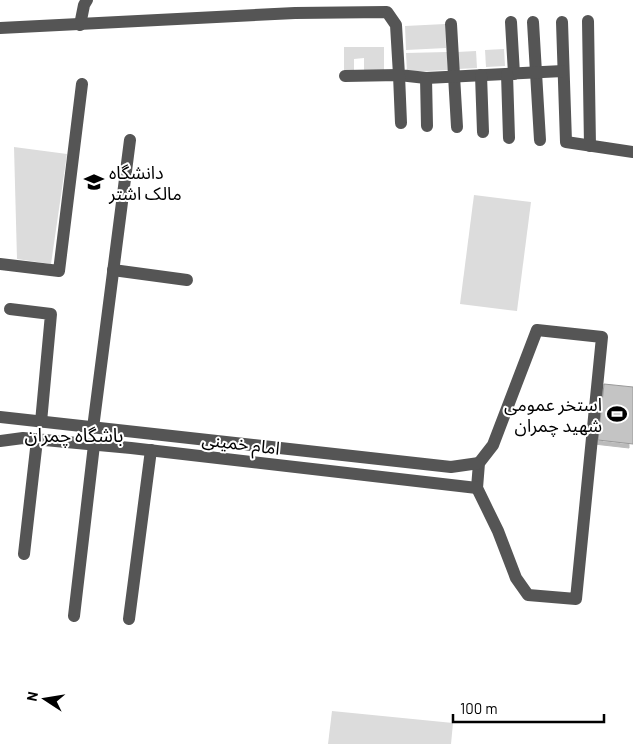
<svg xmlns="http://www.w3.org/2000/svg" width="633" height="744" viewBox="0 0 633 744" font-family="Barlow,'Noto Sans Arabic',sans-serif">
	<defs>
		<filter id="shadow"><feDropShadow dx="-4" dy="4" stdDeviation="0" flood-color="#0004"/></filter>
	</defs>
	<rect width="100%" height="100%" fill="#fff"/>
	<g fill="#dcdcdc">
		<path d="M445,24L446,48L406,50L405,26Z"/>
		<path d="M344,47H384V75H364V58L354,59V75L344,76Z"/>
		<path d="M504,49L505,66L486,67L485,50Z"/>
		<path d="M476,51L477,68L458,69L457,52Z"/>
		<path d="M447,52L448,70L407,72L406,53Z"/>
		<path d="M14,147L67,154L51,264L17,259Z"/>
		<path d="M474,195L531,202L517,311L460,304Z"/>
		<path d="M332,711L453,723L451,744H328Z"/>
	</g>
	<path fill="#c4c4c4" stroke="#999" filter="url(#shadow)" d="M604,384L633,387V444L598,440Z"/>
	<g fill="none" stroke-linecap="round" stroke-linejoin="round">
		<g stroke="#555" stroke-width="12">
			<path d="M588,21L590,146"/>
			<path d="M511,22L514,74"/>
			<path d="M533,22L540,140"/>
			<path d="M562,22L566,142L633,152"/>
			<path d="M451,24L457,127"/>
			<path d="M80,25L84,5L87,0"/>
			<path d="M0,28L295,13L387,12L396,25L399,75L426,78L563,71"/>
			<path d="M507,74L509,138"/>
			<path d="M481,75L483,132"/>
			<path d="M345,76L399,75L401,123"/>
			<path d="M426,78L427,126"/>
			<path d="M0,264L59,271L82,84"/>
			<path d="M113,270L187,280"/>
			<path d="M10,309L51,314L41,422"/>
			<path d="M537,330L602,337L576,599L528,595L516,578L498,531L477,488L479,463L493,445Z"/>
			<path d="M0,417L451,467L479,463"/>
			<path d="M93,428L130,140"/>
			<path d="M0,441L23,438L131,448L477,488"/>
			<path d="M24,554L37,440"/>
			<path d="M74,616L94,445"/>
			<path d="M129,619L151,450"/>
		</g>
	</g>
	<defs>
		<symbol id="university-bare" viewBox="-9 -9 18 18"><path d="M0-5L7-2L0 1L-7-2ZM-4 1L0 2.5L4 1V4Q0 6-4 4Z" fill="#000" stroke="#fff" stroke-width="2.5" paint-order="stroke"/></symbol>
		<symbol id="stadium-bare" viewBox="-9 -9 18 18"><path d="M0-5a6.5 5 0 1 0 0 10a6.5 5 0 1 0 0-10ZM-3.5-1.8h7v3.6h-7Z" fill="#000" stroke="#fff" stroke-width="2.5" paint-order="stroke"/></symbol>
	</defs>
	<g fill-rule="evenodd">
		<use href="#university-bare" x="80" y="168" width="28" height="28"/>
		<use href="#stadium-bare" x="603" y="400" width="28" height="28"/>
	</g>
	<g text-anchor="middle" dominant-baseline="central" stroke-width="4" stroke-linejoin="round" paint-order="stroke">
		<g font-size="18" fill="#000" stroke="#fff" text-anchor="start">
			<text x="109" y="172">دانشگاه<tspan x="109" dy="21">مالک اشتر</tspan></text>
			<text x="602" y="404" text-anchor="end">استخر عمومی<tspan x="602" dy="21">شهید چمران</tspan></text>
		</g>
		<g font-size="18" fill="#000" stroke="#fff">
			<text transform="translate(241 443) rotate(7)">امام خمینی</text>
		</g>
		<g font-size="19" fill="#000" stroke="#fff">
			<text x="74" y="434">باشگاه چمران</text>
		</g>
	</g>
	<g transform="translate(45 699) rotate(282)" stroke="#ffffff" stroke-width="4" paint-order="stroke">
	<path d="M0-4L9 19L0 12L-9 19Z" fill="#000000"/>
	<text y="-8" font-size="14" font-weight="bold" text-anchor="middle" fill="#000000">N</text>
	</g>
	<path d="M453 714v8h151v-8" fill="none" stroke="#000000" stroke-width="2.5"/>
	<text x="460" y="714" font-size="15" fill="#000000" stroke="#ffffff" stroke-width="4" paint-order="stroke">100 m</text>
</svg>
